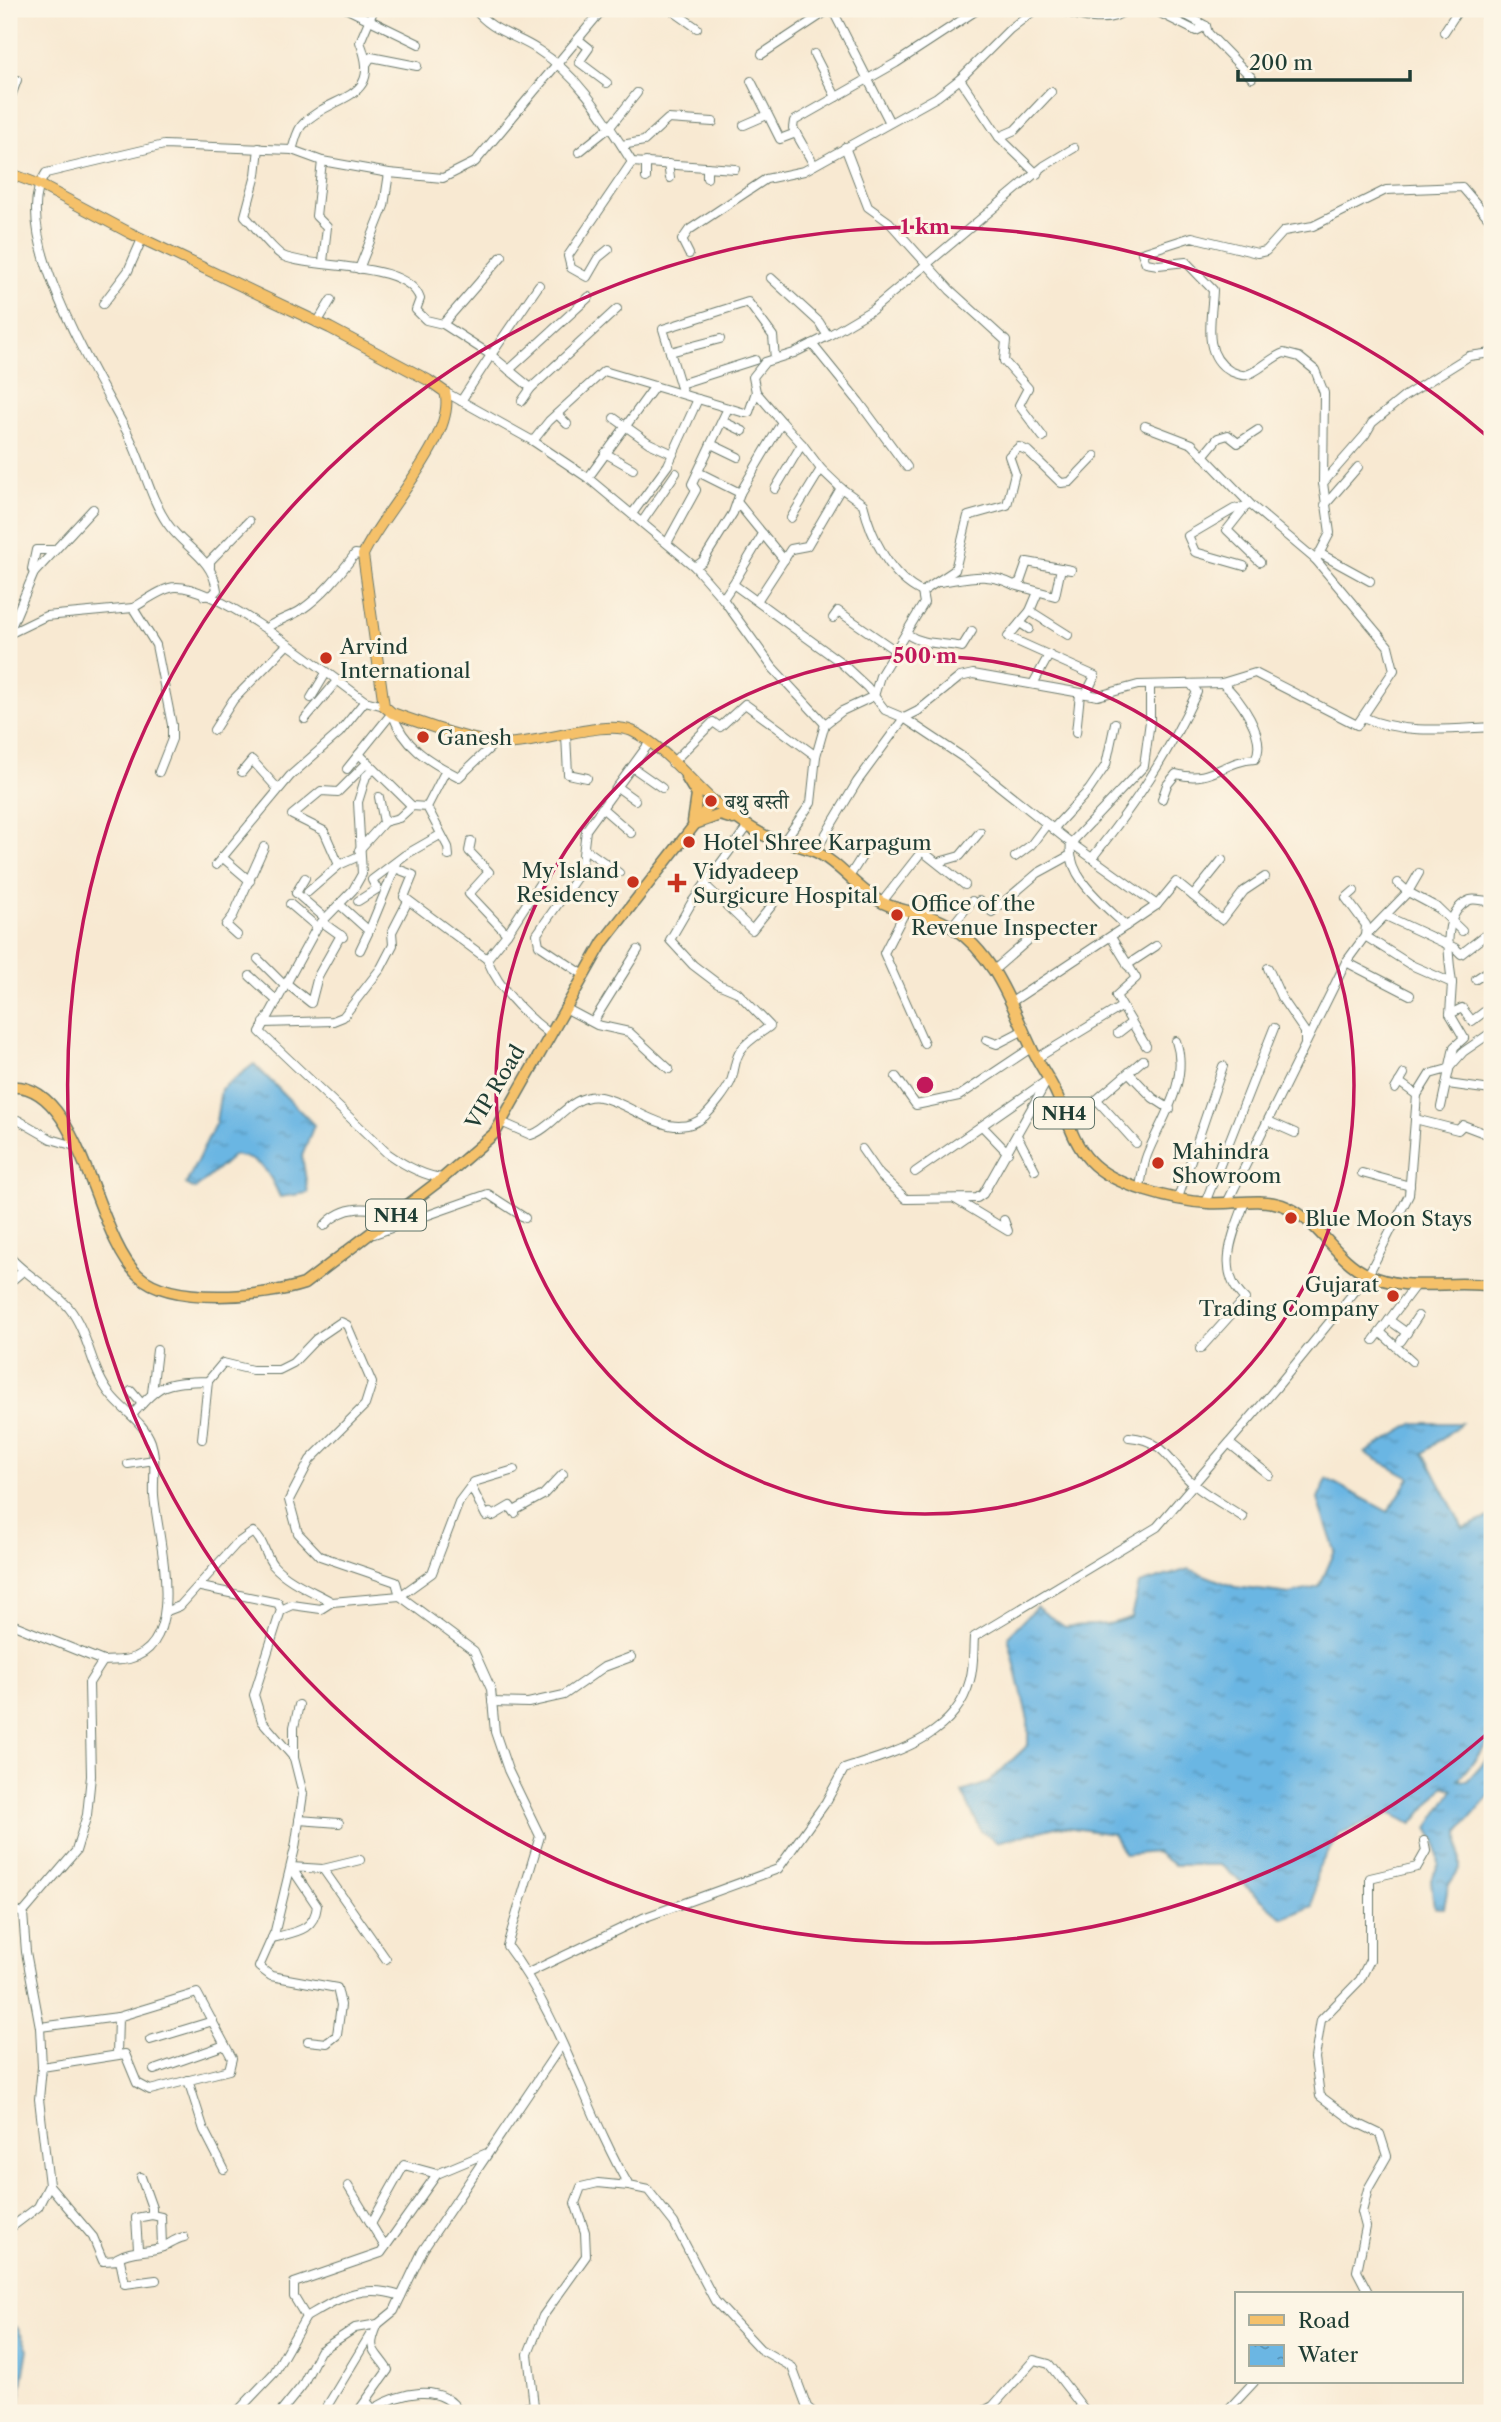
<svg xmlns="http://www.w3.org/2000/svg" width="1501" height="2422" viewBox="0 0 1501 2422" font-family="'Libre Caslon Text','Noto Serif Devanagari',serif">
	<defs>
		<pattern id="water-ripples" width="26" height="14" patternUnits="userSpaceOnUse" patternTransform="scale(1.75)"><rect width="26" height="14" fill="#6bb6e3"/><path d="M2 4q2-2 4 0t4 0M15 11q2-2 4 0t4 0" fill="none" stroke="#5795b9"/></pattern>
	</defs>
	<rect width="100%" height="100%" fill="#fcf5e5"/>
	<filter id="ink" filterUnits="userSpaceOnUse"><feTurbulence type="fractalNoise" baseFrequency=".0143" numOctaves="2"/><feDisplacementMap in="SourceGraphic" scale="14" xChannelSelector="R" yChannelSelector="G"/><feConvolveMatrix kernelMatrix="1 2 1 2 8 2 1 2 1" color-interpolation-filters="sRGB"/></filter>
	<filter id="wash" filterUnits="userSpaceOnUse"><feTurbulence type="fractalNoise" baseFrequency=".00686" numOctaves="4" result="noise"/><feDisplacementMap in="SourceGraphic" scale="28" xChannelSelector="R" yChannelSelector="G"/><feGaussianBlur stdDeviation="1.57" result="paint"/><feColorMatrix in="noise" values="0 0 0 0 0 0 0 0 0 0 0 0 0 0 0 0 0 1.4 0 .05"/><feComposite in="paint" operator="in"/></filter>
	<g filter="url(#wash)">
		<rect width="100%" height="100%" fill="#f8e9d2"/>
		<g fill="url(#water-ripples)" stroke="#457a8c" stroke-width="2">
			<path d="M254,1064L314,1125L302,1156L308,1193L280,1197C269,1172 262,1159 234,1155L195,1189L186,1184L216,1122L221,1089Z"/>
			<path d="M1415,1423H1461L1424,1453L1463,1528L1492,1516V1738L1458,1780L1467,1781L1492,1753V1793L1459,1831L1460,1868L1448,1886L1444,1908H1434L1431,1880L1439,1864L1436,1842L1428,1828L1453,1790L1444,1786L1412,1824L1390,1813L1339,1834L1317,1870L1313,1906L1283,1918L1221,1865H1174L1156,1852L1125,1855L1113,1834L1059,1826L997,1842L981,1831L962,1792L988,1783L1028,1745V1720L1008,1636L1036,1607L1065,1627C1089,1624 1111,1627 1131,1617L1139,1584L1189,1569L1235,1587L1290,1594L1319,1587L1335,1551L1318,1499L1327,1479L1388,1512L1410,1478L1365,1453Z"/>
			<path d="M17,2327L28,2349L17,2413H9V2329Z"/>
		</g>
	</g>
	<g filter="url(#ink)">
		<g fill="none" stroke-linecap="round" stroke-linejoin="round">
			<defs>
				<g id="minor">
					<path d="M347,9L419,44"/>
					<path d="M475,9C490,31 518,36 538,50C580,76 606,121 632,162L735,169"/>
					<path d="M670,9L697,28"/>
					<path d="M832,9L889,121"/>
					<path d="M1057,9C1077,16 1109,26 1127,9"/>
					<path d="M1152,9L1196,31L1206,26"/>
					<path d="M1175,9L1206,26L1208,33L1252,78"/>
					<path d="M1486,21L1490,9"/>
					<path d="M1444,32L1459,9"/>
					<path d="M579,40L589,48L579,62L607,83"/>
					<path d="M762,54L830,9"/>
					<path d="M814,54L836,97"/>
					<path d="M367,63L371,57L417,66"/>
					<path d="M960,79L999,137L1037,174"/>
					<path d="M751,81L780,139L796,133"/>
					<path d="M9,102L17,80"/>
					<path d="M744,125L767,115"/>
					<path d="M999,137L1015,130L1051,92"/>
					<path d="M622,145L644,141L668,119L713,122"/>
					<path d="M845,147L868,207L889,222L950,290L1006,341L1004,361L1028,388L1019,405L1043,437"/>
					<path d="M259,148L256,175L245,216C254,225 273,251 283,256C314,270 407,260 420,299L416,310L426,320L443,324L491,355L539,285"/>
					<path d="M292,150C295,142 297,129 303,124C333,93 384,102 360,42L374,9"/>
					<path d="M579,152L610,127L637,93"/>
					<path d="M322,161L316,216L327,227L323,262"/>
					<path d="M668,164L670,178"/>
					<path d="M814,165L793,128L794,121L896,63L977,10"/>
					<path d="M707,167V178"/>
					<path d="M646,178V162"/>
					<path d="M609,249L598,258L587,277L571,268L568,256L632,162"/>
					<path d="M689,254L682,240L689,230L766,179L804,171L937,97L960,79L1010,29L1036,9"/>
					<path d="M359,269L384,206L389,173"/>
					<path d="M103,304L128,271L142,239"/>
					<path d="M317,323L331,300"/>
					<path d="M443,324L502,256"/>
					<path d="M828,336L872,310L1044,166L1074,148"/>
					<path d="M812,344L859,402L907,467"/>
					<path d="M670,352L720,339"/>
					<path d="M509,370L589,297"/>
					<path d="M680,384L755,360"/>
					<path d="M445,392L533,441L549,421L604,371L745,413L749,412L756,392L782,422"/>
					<path d="M756,392L753,377L765,362L794,353L828,336L819,322L771,278"/>
					<path d="M683,394L663,329L748,302L773,336L775,359"/>
					<path d="M461,401L491,355L531,388L617,309"/>
					<path d="M522,401L531,388"/>
					<path d="M557,414L567,424"/>
					<path d="M614,418L649,443L673,454"/>
					<path d="M722,421L743,431"/>
					<path d="M1145,426L1192,444L1252,506L1316,560"/>
					<path d="M533,441L588,478L695,567L723,599L773,668L825,724"/>
					<path d="M711,444L738,457"/>
					<path d="M605,453L633,469"/>
					<path d="M1203,456L1218,438L1228,435L1238,443L1258,430"/>
					<path d="M698,472L740,493L782,422L802,444"/>
					<path d="M588,478L655,386"/>
					<path d="M1323,483L1365,435L1372,423L1405,396L1469,356L1492,353"/>
					<path d="M775,489L802,444L821,469L841,488"/>
					<path d="M737,502L784,560"/>
					<path d="M1325,505L1358,467"/>
					<path d="M1246,506L1227,530L1260,562"/>
					<path d="M632,514L668,465L698,399"/>
					<path d="M791,518L821,469"/>
					<path d="M642,522L676,473"/>
					<path d="M667,543L696,490L692,484L728,408"/>
					<path d="M1319,553L1370,581"/>
					<path d="M1244,566L1195,552L1188,536L1234,509L1247,506"/>
					<path d="M210,567V561L249,521"/>
					<path d="M695,567L703,561L733,513L740,493"/>
					<path d="M34,573L32,569L36,550H55"/>
					<path d="M940,582C968,578 987,571 1014,585L1020,582L1027,562L1071,570"/>
					<path d="M733,584L763,534"/>
					<path d="M1014,585L1055,596L1061,568"/>
					<path d="M204,596L212,595L217,590C212,557 184,548 167,523C149,496 143,463 128,434C100,380 5,229 46,173L164,145L292,150L322,161L389,173L443,178L475,162L603,9"/>
					<path d="M723,599L733,584L839,661L867,687L885,710L904,718L964,758L1071,843C1066,877 1104,904 1126,926L1013,1001"/>
					<path d="M757,601L791,549L807,546L841,488L863,504C871,537 890,577 922,592"/>
					<path d="M133,608C144,602 163,587 176,587C219,586 328,674 365,701L384,706"/>
					<path d="M1030,611L1038,592"/>
					<path d="M833,618L838,611L896,651"/>
					<path d="M1020,623L1029,629"/>
					<path d="M266,628C278,620 290,617 301,610C323,595 339,575 355,554L363,555"/>
					<path d="M9,632L34,573L93,509"/>
					<path d="M9,634L46,616L133,608L156,645L172,725V739L159,772"/>
					<path d="M907,634C924,646 943,642 962,647L972,631"/>
					<path d="M1068,635L1030,611L1008,637L1095,676L1086,694"/>
					<path d="M1033,684L1049,655"/>
					<path d="M311,698L326,673"/>
					<path d="M392,713C404,747 428,761 459,777L495,743"/>
					<path d="M1363,717C1402,735 1450,729 1492,727"/>
					<path d="M305,719L337,681"/>
					<path d="M214,730L233,700L287,645"/>
					<path d="M1076,733L1080,694"/>
					<path d="M566,735L568,774L587,778"/>
					<path d="M359,754L412,806"/>
					<path d="M672,763L713,722L720,727L745,704L816,756"/>
					<path d="M632,767L662,788"/>
					<path d="M347,769L392,713"/>
					<path d="M374,769L366,776L358,802L362,874L353,890L317,927L260,1032L387,1153C404,1165 423,1176 443,1178"/>
					<path d="M446,770L427,807L448,847L449,856"/>
					<path d="M242,772L252,760L278,789"/>
					<path d="M617,787L635,800"/>
					<path d="M379,797L384,822"/>
					<path d="M1162,799L1167,785L1176,774C1212,784 1222,761 1255,759C1268,738 1239,697 1222,683"/>
					<path d="M602,808L631,833"/>
					<path d="M1053,829L1089,790L1106,765L1115,723"/>
					<path d="M471,841L469,851L489,872L469,894L507,934L487,959"/>
					<path d="M784,841L811,803L816,756L825,724L842,711L874,696L880,676L924,603L922,592L955,570L968,516L1007,505L1015,473L1009,456L1019,447L1028,451L1061,483L1070,482L1095,456"/>
					<path d="M585,849L619,873"/>
					<path d="M359,850L384,822L399,818L412,806L427,807"/>
					<path d="M815,852L857,782L904,718L918,711L960,677L973,674L1098,696L1138,685L1222,683L1255,673L1357,725L1394,670L1388,646L1316,560L1330,533L1323,483L1324,393L1315,370L1299,357L1284,353C1271,357 1259,372 1246,375C1241,376 1235,373 1230,371C1201,354 1212,318 1213,290L1186,262L1158,265L1146,263L1142,253L1192,237L1257,253L1266,251L1284,231L1313,226L1386,190L1462,187L1492,222"/>
					<path d="M222,857L250,881"/>
					<path d="M1015,857L1031,845L1047,824"/>
					<path d="M1092,858C1137,801 1166,758 1197,692L1191,684"/>
					<path d="M939,862L960,856L980,832"/>
					<path d="M216,865L290,776L339,733L365,701"/>
					<path d="M339,865L324,831L292,815L321,791L338,792L367,763"/>
					<path d="M395,868L413,875L404,897L487,959C499,990 524,1014 550,1034"/>
					<path d="M849,877L868,847"/>
					<path d="M305,878L296,893L325,918"/>
					<path d="M1398,883L1408,892L1419,873"/>
					<path d="M705,885L752,930L773,904"/>
					<path d="M1354,891L1346,898L1366,925L1365,936"/>
					<path d="M308,892L339,865L359,856"/>
					<path d="M1193,896L1222,860"/>
					<path d="M358,901L377,889L372,880L405,855L440,835"/>
					<path d="M979,901L992,912L1038,873L1069,856"/>
					<path d="M882,902L922,851L965,885"/>
					<path d="M290,904L317,927"/>
					<path d="M339,904L369,931L360,950"/>
					<path d="M1157,905L1176,882L1222,920L1244,891L1265,877"/>
					<path d="M906,910L884,953L924,1043"/>
					<path d="M1386,916L1455,948L1461,954L1492,930"/>
					<path d="M322,922L343,937"/>
					<path d="M952,926L972,901"/>
					<path d="M1126,926L1157,905L1071,843L1144,766L1150,721V685"/>
					<path d="M369,931L397,863"/>
					<path d="M507,934L544,877"/>
					<path d="M237,935L226,925L233,916L264,847"/>
					<path d="M1365,936L1408,892L1438,908L1462,931"/>
					<path d="M1111,937L1136,978L1116,996L1146,1046"/>
					<path d="M258,959L285,986"/>
					<path d="M1346,962L1365,936L1411,965L1452,983L1450,1014L1464,1038L1454,1047L1441,1107"/>
					<path d="M1127,965L1156,946"/>
					<path d="M1268,968L1281,997L1305,1032V1044"/>
					<path d="M994,970L1033,936"/>
					<path d="M584,975L539,945L537,934L581,871L586,830L650,742"/>
					<path d="M250,976L277,1001"/>
					<path d="M1476,979L1488,971"/>
					<path d="M286,983L311,1003L318,976L341,935"/>
					<path d="M1452,983C1449,959 1440,912 1470,900C1476,898 1485,902 1492,901"/>
					<path d="M565,1008L597,1025L629,1032L669,1069"/>
					<path d="M1450,1014L1462,1008L1472,1021L1492,1006"/>
					<path d="M593,1022L638,950"/>
					<path d="M264,1023L333,1021L343,1017L381,968L393,945L392,932L408,901"/>
					<path d="M1118,1033L1131,1023"/>
					<path d="M986,1040L997,1044L1024,1030"/>
					<path d="M1037,1058L1121,1007"/>
					<path d="M1129,1073L1153,1098L1170,1109"/>
					<path d="M896,1077L916,1105L959,1096L1031,1048"/>
					<path d="M1399,1082L1417,1095"/>
					<path d="M1448,1084L1491,1090"/>
					<path d="M1395,1089L1404,1074"/>
					<path d="M1097,1100L1136,1143"/>
					<path d="M1415,1119L1458,1130L1463,1125L1492,1136"/>
					<path d="M1268,1121L1295,1133"/>
					<path d="M501,1122L531,1135C554,1128 571,1092 600,1097C633,1103 672,1145 705,1116C713,1108 726,1092 731,1081C735,1071 734,1059 741,1050C747,1041 761,1033 770,1026L737,992L718,984L693,965L670,940L692,902L748,826"/>
					<path d="M9,1123L18,1120L51,1139L75,1146"/>
					<path d="M1068,1124L1143,1060"/>
					<path d="M982,1126L1008,1153"/>
					<path d="M1018,1137L1035,1170"/>
					<path d="M862,1149L880,1175L906,1199L977,1198L983,1194L1048,1079"/>
					<path d="M915,1172L1046,1081"/>
					<path d="M1362,1173L1410,1186"/>
					<path d="M1140,1187C1142,1177 1143,1165 1147,1155C1161,1119 1190,1082 1176,1041"/>
					<path d="M1178,1198L1223,1066"/>
					<path d="M955,1199L1008,1231L1004,1220"/>
					<path d="M1205,1203L1274,1028"/>
					<path d="M1227,1203L1346,962L1410,995"/>
					<path d="M324,1226C344,1203 369,1207 396,1214"/>
					<path d="M374,1234L488,1194L525,1218"/>
					<path d="M9,1256C26,1276 52,1288 69,1308C89,1333 91,1370 110,1394C123,1411 144,1422 151,1442C157,1459 153,1478 154,1495C157,1537 190,1644 129,1659C121,1661 111,1660 103,1661L89,1683L91,1776L87,1815L76,1851L23,1913L26,1952L40,2027L42,2067L39,2099L49,2185L93,2237L103,2261L120,2260L125,2284L156,2280"/>
					<path d="M9,1283L23,1271"/>
					<path d="M1389,1320L1407,1333"/>
					<path d="M1380,1332L1412,1361"/>
					<path d="M1374,1340L1414,1287"/>
					<path d="M1401,1341L1418,1316"/>
					<path d="M1200,1349L1245,1299C1215,1271 1233,1235 1245,1202"/>
					<path d="M131,1391L142,1404"/>
					<path d="M152,1393L157,1350"/>
					<path d="M132,1415C163,1381 163,1383 208,1381L223,1363L252,1370H279L293,1363L316,1339L341,1322L347,1325L372,1383L365,1405L310,1460L289,1500L298,1533L320,1556L396,1582L400,1596L474,1651L491,1689L495,1732L508,1770L540,1836L507,1946C561,2017 584,2108 629,2186L648,2190L674,2223L715,2301L760,2349L792,2367L807,2407L814,2413"/>
					<path d="M1129,1437C1168,1440 1170,1466 1197,1487C1211,1498 1228,1507 1243,1517"/>
					<path d="M202,1439L208,1381"/>
					<path d="M1230,1444L1269,1475"/>
					<path d="M128,1464L154,1460"/>
					<path d="M471,1486L486,1516L490,1513L493,1516L510,1506L515,1513"/>
					<path d="M514,1511L543,1495L563,1474"/>
					<path d="M201,1587L278,1603L281,1610"/>
					<path d="M167,1611L180,1606L236,1544L253,1532C265,1542 264,1554 273,1565C288,1582 313,1591 332,1602"/>
					<path d="M9,1623L103,1661"/>
					<path d="M492,1702L528,1703L564,1695L604,1667L631,1657"/>
					<path d="M294,1758V1727L299,1705"/>
					<path d="M299,1820L339,1823"/>
					<path d="M323,1869L386,1959"/>
					<path d="M9,1909L23,1913"/>
					<path d="M272,1938C294,1932 314,1932 317,1906L291,1867L323,1869L360,1860"/>
					<path d="M528,1973L643,1918L778,1869L826,1802L844,1769C893,1753 955,1738 970,1680C974,1667 973,1651 974,1637L1157,1527L1276,1388L1368,1275L1409,1195L1417,1095L1430,1074L1448,1069L1463,1052L1492,1032"/>
					<path d="M40,2027L118,2017L197,1993L232,2058L229,2070L150,2090L137,2083L125,2054L42,2067"/>
					<path d="M150,2040L213,2021"/>
					<path d="M308,2041L327,2043L337,2035L341,2005L337,1988L271,1976L259,1967L275,1931L295,1848L303,1794L294,1758L262,1721L254,1695L281,1610L292,1605L321,1609L332,1602L400,1596L432,1573L459,1502L474,1482L514,1470"/>
					<path d="M117,2055L118,2017"/>
					<path d="M154,2070L225,2045"/>
					<path d="M188,2080L204,2130L224,2169"/>
					<path d="M348,2186L385,2247"/>
					<path d="M152,2215L161,2217L162,2247"/>
					<path d="M371,2224L404,2165L437,2174"/>
					<path d="M9,2229L38,2207L49,2185"/>
					<path d="M138,2249L136,2218L152,2215V2208L141,2177"/>
					<path d="M117,2258C132,2249 147,2253 163,2247C171,2243 175,2239 184,2237"/>
					<path d="M1369,2294L1357,2271L1366,2227L1362,2212L1368,2189L1387,2156L1380,2134L1355,2122L1320,2096L1315,2058L1321,2020L1360,1980L1370,1960V1878L1417,1867L1426,1851L1424,1841"/>
					<path d="M306,2317C341,2297 361,2283 401,2296"/>
					<path d="M367,2402L373,2409C400,2393 441,2381 460,2413"/>
					<path d="M236,2413L274,2373L306,2317L294,2297V2283L381,2253L437,2174L487,2153"/>
					<path d="M280,2413L302,2386L320,2351L355,2328L378,2324L394,2311L423,2250L562,2044"/>
					<path d="M323,2413L370,2335"/>
					<path d="M357,2413L388,2370C374,2348 366,2352 378,2324"/>
					<path d="M491,2413L534,2406"/>
					<path d="M541,2413L534,2406L528,2354L543,2316L586,2256L585,2232L575,2203L581,2187L598,2183L629,2186"/>
					<path d="M873,2413H899"/>
					<path d="M980,2413L993,2406L1034,2360L1049,2364L1087,2413"/>
					<path d="M1225,2413L1254,2382"/>
				</g>
				<path id="major" d="M9,173L38,184L130,233L330,328L428,380L445,392C458,435 380,515 363,555L384,706L392,713C425,724 460,738 494,743C533,748 601,718 632,731C662,745 688,778 713,801"/>
				<g id="highway">
					<path d="M686,777L697,795L693,822"/>
					<path d="M695,824L720,815L733,819"/>
					<path d="M9,1087C81,1079 94,1235 138,1275C171,1306 264,1297 304,1284L443,1178L495,1133L603,942L713,801C731,814 749,829 770,838C785,843 801,845 816,852C841,864 857,890 883,903C904,913 932,913 952,927C996,956 1011,1005 1032,1049C1039,1065 1050,1079 1057,1095C1067,1118 1073,1143 1090,1161C1113,1186 1175,1201 1208,1203C1232,1205 1258,1197 1282,1205C1317,1217 1334,1259 1367,1274C1409,1294 1450,1279 1492,1286"/>
				</g>
			</defs>
			<use href="#minor" stroke="#6b796b" stroke-width="10"/>
			<use href="#major" stroke="#6b796b" stroke-width="12"/>
			<use href="#highway" stroke="#6b796b" stroke-width="13"/>
			<use href="#minor" stroke="#fff" stroke-width="8"/>
			<use href="#major" stroke="#f5c16b" stroke-width="10"/>
			<use href="#highway" stroke="#f5c16b" stroke-width="10"/>
		</g>
	</g>
	<g fill="none" stroke="#c2185b" stroke-width="3.5">
		<circle cx="925" cy="1085" r="429"/>
		<path d="M1488 1733A858 858 0 1 1 1488 437"/>
	</g>
	<g fill="#c8321e" stroke="#fcf5e5" stroke-width="2.5">
		<circle cx="326" cy="658" r="7"/>
		<circle cx="423" cy="737" r="7"/>
		<circle cx="711" cy="801" r="7"/>
		<circle cx="689" cy="842" r="7"/>
		<circle cx="633" cy="882" r="7"/>
		<path d="M673.5 872.5h7v7h7v7h-7v7h-7v-7h-7v-7h7z"/>
		<circle cx="897" cy="915" r="7"/>
		<circle cx="1158" cy="1163" r="7"/>
		<circle cx="1291" cy="1218" r="7"/>
		<circle cx="1393" cy="1296" r="7"/>
	</g>
	<g text-anchor="middle" dominant-baseline="central" stroke-width="6" stroke-linejoin="round" paint-order="stroke">
		<g fill="#fcf5e5" stroke="#617469" stroke-width="2">
			<rect x="1034" y="1097.5" width="60" height="31" rx="5"/>
			<rect x="366" y="1199.5" width="60" height="31" rx="5"/>
		</g>
		<g font-size="19" font-weight="bold" fill="#1f3d34">
			<text x="1064" y="1113">NH4</text>
			<text x="396" y="1215">NH4</text>
		</g>
		<g font-size="21" fill="#1f3d34" stroke="#fcf5e5" text-anchor="start">
			<text x="340" y="646">Arvind<tspan x="340" dy="24">International</tspan></text>
			<text x="437" y="737">Ganesh</text>
			<text x="725" y="801">बथु बस्ती</text>
			<text x="703" y="842">Hotel Shree Karpagum</text>
			<text x="619" y="870" text-anchor="end">My Island<tspan x="619" dy="24">Residency</tspan></text>
			<text x="693" y="871">Vidyadeep<tspan x="693" dy="24">Surgicure Hospital</tspan></text>
			<text x="911" y="903">Office of the<tspan x="911" dy="24">Revenue Inspecter</tspan></text>
			<text x="1172" y="1151">Mahindra<tspan x="1172" dy="24">Showroom</tspan></text>
			<text x="1305" y="1218">Blue Moon Stays</text>
			<text x="1379" y="1284" text-anchor="end">Gujarat<tspan x="1379" dy="24">Trading Company</tspan></text>
		</g>
		<g font-size="21" fill="#1f3d34" stroke="#fcf5e5">
			<text transform="translate(495 1087) rotate(-59)">VIP Road</text>
		</g>
	</g>
	<circle cx="925" cy="1085" r="10" fill="#c2185b" stroke="#fcf5e5" stroke-width="3.5"/>
	<g font-size="21" text-anchor="middle" font-weight="bold" fill="#c2185b" stroke="#fcf5e5" stroke-width="6" stroke-linejoin="round" paint-order="stroke">
		<text x="925" y="234">1 km</text>
		<text x="925" y="663">500 m</text>
	</g>
	<rect width="1501" height="2422" fill="none" stroke="#fcf5e5" stroke-width="35"/>
	<rect x="1235" y="2292" width="228" height="91" fill="#fcf5e5" stroke="#a4ab9e" stroke-width="2"/>
	<rect x="1249" y="2315" width="35" height="10" fill="#f5c16b" stroke="#a4ab9e" stroke-width="2"/>
	<text x="1298" y="2328" font-size="21" fill="#1f3d34">Road</text>
	<rect x="1249" y="2345" width="35" height="21" fill="url(#water-ripples)" stroke="#a4ab9e" stroke-width="2"/>
	<text x="1298" y="2362" font-size="21" fill="#1f3d34">Water</text>
	<path d="M1238 70v10h172v-10" fill="none" stroke="#1f3d34" stroke-width="3.5"/>
	<text x="1249" y="70" font-size="21" fill="#1f3d34" stroke="#fcf5e5" stroke-width="5" paint-order="stroke">200 m</text>
</svg>
